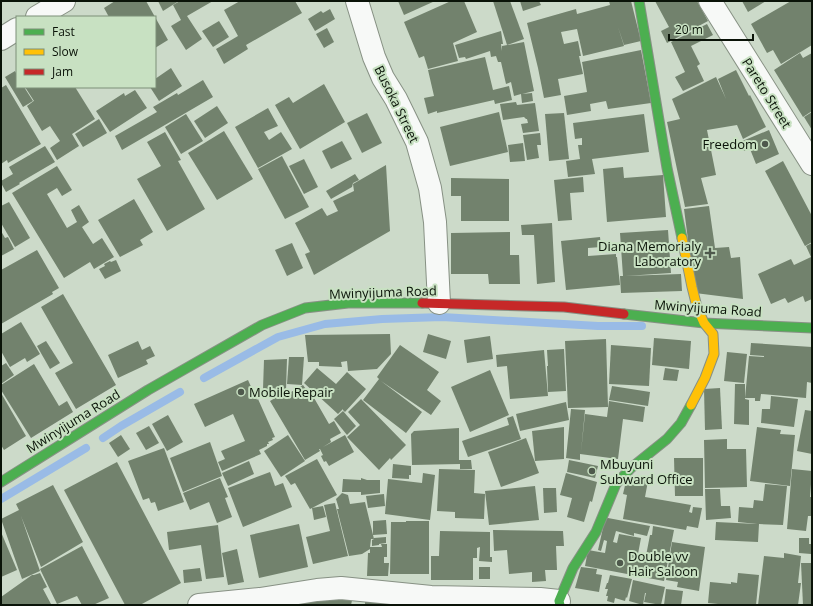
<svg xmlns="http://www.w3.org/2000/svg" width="813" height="606" viewBox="0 0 813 606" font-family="'Open Sans',sans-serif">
	<rect width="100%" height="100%" fill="#ccdac9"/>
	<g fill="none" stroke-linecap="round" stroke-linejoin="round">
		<g stroke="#99bbe6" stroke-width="8">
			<path d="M204,378L278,337L325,324L382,319L442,317L598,326H642"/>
			<path d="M103,438L121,426L180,392"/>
			<path d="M1,499L86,448"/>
		</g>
	</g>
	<g fill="#72826d">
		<path d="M115,1H146L155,17H109L104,8Z"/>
		<path d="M158,1H179L163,11Z"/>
		<path d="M180,1H213L187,16L202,39L186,50L171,26L181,20L173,5Z"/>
		<path d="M240,1H295L302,13L246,45L248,49L224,64L216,49L238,36L224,10Z"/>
		<path d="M398,1H435L404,15Z"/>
		<path d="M451,1H464L477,32L453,43L458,61L428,69L424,56L419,58L404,22Z"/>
		<path d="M493,1H510L524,39L507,45Z"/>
		<path d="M520,1H539L541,5L523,11Z"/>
		<path d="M609,1H631L641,41L624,45L618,27L624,46L583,56L577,29L561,32L564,44L578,41L581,56H579L583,74L558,79L561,95L544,98L538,68L527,23L576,9L577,14L610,5Z"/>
		<path d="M655,1H697L708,21L667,43L661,31L669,27Z"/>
		<path d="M742,1H766L748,12Z"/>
		<path d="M791,1H812V45L781,64L773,50L767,53L751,24Z"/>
		<path d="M330,9L335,19L315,31L308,19L321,11L323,13Z"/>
		<path d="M155,17L168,40L155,48Z"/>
		<path d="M219,21L229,37L213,47L202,31Z"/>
		<path d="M707,24L713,35L691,46L700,64L697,66L704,81L683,91L675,77L685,72L671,42Z"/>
		<path d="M327,28L334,42L324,48L316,34Z"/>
		<path d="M501,31L503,44H501L502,51V46L524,42L534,91L522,94L532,93L533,101L522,103L521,94L514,96L511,82L506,84L501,62H498L496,56L491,57L490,51L466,59L465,57L459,58L455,45Z"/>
		<path d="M641,50L651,103L608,109L606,101L590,104L591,111L567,115L564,96L587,92L582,62Z"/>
		<path d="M800,53L803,58L812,53V111L803,117L774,70Z"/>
		<path d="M485,57L493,90L509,86L512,100L495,104L494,100L437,113V111L428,114L424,98L434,96L428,70Z"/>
		<path d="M171,68L182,86L159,101L150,87H155V79Z"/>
		<path d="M736,70L749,96L750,95L766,127L743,139L737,125L707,130L716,175L701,178L708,204L685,207L667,122L680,119L672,99L716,77L726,99L718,79Z"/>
		<path d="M15,71L17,75V87H24L33,101L23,107L5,77Z"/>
		<path d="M203,80L213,97L122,150L115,136L157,112L153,107L177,93L178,95Z"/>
		<path d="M324,84L345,122L300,149L275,105L289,97L293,103Z"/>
		<path d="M6,85L41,144L8,163L7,160L1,164V88Z"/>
		<path d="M25,87H75L95,119L72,134L79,146L57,160L50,148L60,141L50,126L42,131L27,106L35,100L34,101Z"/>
		<path d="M135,90L147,108L110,132L96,111L124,93L125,96Z"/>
		<path d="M516,102L517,105L535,103L539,131L523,133L521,124L528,123L527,119H526L524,117L503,120L500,104Z"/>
		<path d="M217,106L228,123L205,138L194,121Z"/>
		<path d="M268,108L278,126L264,132L269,140L281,132L292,149L258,168L235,127Z"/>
		<path d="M499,112L508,152L450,166L440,127Z"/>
		<path d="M812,112V130L804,117Z"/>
		<path d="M367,113L382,143L362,153L347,123Z"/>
		<path d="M564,113L569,159L549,161L545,114Z"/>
		<path d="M186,114L203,141L181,154L165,127Z"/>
		<path d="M644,114L649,152L592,159L595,174L568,177L566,161L580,159L578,145H582V138L575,139L573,123Z"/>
		<path d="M99,119L107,133L83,147L75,134Z"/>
		<path d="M769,130L779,154L756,164L750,149L744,151L740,142Z"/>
		<path d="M224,131L253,179L217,200L188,153Z"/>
		<path d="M165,132L181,160L178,161L205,209L167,231L137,179L161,166L147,142Z"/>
		<path d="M540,133L541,145H537L539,158L527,160L523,135Z"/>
		<path d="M342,141L352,159L331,169L322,151Z"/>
		<path d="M523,143L525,161L510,162L508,145Z"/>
		<path d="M45,146L55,162L19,183L20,184L6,192L1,183V181L13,174L9,167Z"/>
		<path d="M282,156L309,207L285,219L258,169Z"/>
		<path d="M304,159L318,187L304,194L289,166Z"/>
		<path d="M783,161L812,216V242L805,246L765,171Z"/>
		<path d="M386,165L390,231L314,275L305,254L310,252L295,223L322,208L327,216L338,211L333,201L354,191L353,184Z"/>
		<path d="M57,166L72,190L62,196L57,188L47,194L67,228L77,222L71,210L79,205L89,222L82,227L93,244L102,238L114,257L94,269L90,262L64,278L12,193Z"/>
		<path d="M623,167L624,178L663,175L666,217L607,222L603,169Z"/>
		<path d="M355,174L359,180L353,183L352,187L331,199L326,191Z"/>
		<path d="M583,177L584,192L570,193L572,220L558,221L554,180Z"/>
		<path d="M451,178L509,179V221H461V196H451Z"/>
		<path d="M134,199L153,232L140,240L143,245L120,257L98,220Z"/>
		<path d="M9,202L30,238L15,247L1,223V206Z"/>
		<path d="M709,206L715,248L729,247L731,258L740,257L743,299L695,293L684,209Z"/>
		<path d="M552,223L555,282L537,284L534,235H522L521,225Z"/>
		<path d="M668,230L671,273L625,276L681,274L682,291L621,293L620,276H623L620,233Z"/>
		<path d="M1,231L5,238L8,237L14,249L1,256Z"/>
		<path d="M510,232V255H519L520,284H489L488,274H451V233Z"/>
		<path d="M600,237L601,247L588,248V256L616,254V257H617L620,285L566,290L561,241Z"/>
		<path d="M292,243L303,268L287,276L275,250Z"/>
		<path d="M812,243V299L805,302L803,296L788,303L785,298L771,304L758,274L791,259L794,265L811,257L806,246Z"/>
		<path d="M37,250L59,288L52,292L53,294L1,324V270Z"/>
		<path d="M116,260L121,271L105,279L99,269L105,266L104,264L110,261L111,262Z"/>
		<path d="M63,294L116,385L76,409L55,373L73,363L41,307Z"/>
		<path d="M21,322L40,354L27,362L25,358L10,367L1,351V334Z"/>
		<path d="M390,334L391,354L377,369L348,371L347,361L341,362L342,367L319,366V362H308L305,335Z"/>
		<path d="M428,334L451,341L446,359L423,352Z"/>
		<path d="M490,336L493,359L467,363L464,340Z"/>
		<path d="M654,338L691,341L689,369L652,365Z"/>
		<path d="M606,339L608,407L568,408L565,341Z"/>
		<path d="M46,341L60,363L50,369L37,346Z"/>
		<path d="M138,341L142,350L150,346L155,356L146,360L148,364L118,378L108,355Z"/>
		<path d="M751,343L812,347V383L807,382L806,398L761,394L760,401H755V398H745L749,356L764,357V356L750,355Z"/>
		<path d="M400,345L439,372L427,390L441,401L431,415L381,381L422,412L406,433L363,400L379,379L377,377Z"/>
		<path d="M611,345L651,348L649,386L609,384Z"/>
		<path d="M564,349L566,391L548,392L547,366H548L547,350Z"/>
		<path d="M544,350L548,396L510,399L507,366L497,367L496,355Z"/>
		<path d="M727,352L747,354L744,383L724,381Z"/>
		<path d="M289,357H304L302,385L287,384Z"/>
		<path d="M287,359L286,390L263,389L264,360Z"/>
		<path d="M6,363L14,375L1,384V366Z"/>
		<path d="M34,364L59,406L67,401L73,412L31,438L1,390V385Z"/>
		<path d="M317,368L336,384L347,372L366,389L345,412L342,409V410L338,414L304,383Z"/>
		<path d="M665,368L679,370L677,381L663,380Z"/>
		<path d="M490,370L509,415L470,432L451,387Z"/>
		<path d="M248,380L257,400L258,399L275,437L272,438L273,440L268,442L269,444H267V446L259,450L261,454L222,471L218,462L225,459L221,451L245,441L233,414L205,427L194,404Z"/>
		<path d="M735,384H745V399L749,400V425L734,424Z"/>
		<path d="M303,385L308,392L310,391L329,424L334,421L341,433L330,439L331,442L323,447L345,435L354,452L329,466L326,461L324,462L321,456L323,455L320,449H319L320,451L305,460L270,401L284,393L286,395Z"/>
		<path d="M612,386L650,392L648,406L609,400Z"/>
		<path d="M720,388L722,429L705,430L704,389Z"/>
		<path d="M1,393L26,436L4,450L1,445Z"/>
		<path d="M771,396L798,399L794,427L761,423L762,409H770Z"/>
		<path d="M361,399L406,445L391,460L390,458L379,470L347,437L360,425L348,412Z"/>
		<path d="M609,401L645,407L643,422L623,419L618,459L580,454V460L566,458L571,409L585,410L581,452L585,414L607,417Z"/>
		<path d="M566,402L569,420L520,431L516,414Z"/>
		<path d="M805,410L812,411V454L797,451Z"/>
		<path d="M343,411L356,426L347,435L334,419Z"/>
		<path d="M168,415L183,442L167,451L152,424Z"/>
		<path d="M513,416L521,439L468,457L462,441L509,425L507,418Z"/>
		<path d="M149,426L159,443L146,450L136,433Z"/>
		<path d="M564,427V459L535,461L532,431Z"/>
		<path d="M757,427L781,430L780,434L795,435L790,486L750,481Z"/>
		<path d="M459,428V460H471L472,469H460V464L412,465L411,434L414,431Z"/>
		<path d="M121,435L130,449L118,457L109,443Z"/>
		<path d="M288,435L305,461L281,477L264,451Z"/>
		<path d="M526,438L539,473L501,487L488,452Z"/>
		<path d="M727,439V449H746L747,487L705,488L704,440Z"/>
		<path d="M210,442L222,476L183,492L170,458Z"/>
		<path d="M164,448L184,502L158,511L155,502L151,503L149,498L143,500L128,461Z"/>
		<path d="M674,458H703V496H675Z"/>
		<path d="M317,459L337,495L312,508L323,506L326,517L314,520L312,508L310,509L295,483L291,485L285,476Z"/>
		<path d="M569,460L598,466L595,478L567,472Z"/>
		<path d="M249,461L254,474L228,486L222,473Z"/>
		<path d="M117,462L181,583L140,605H125L64,490Z"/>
		<path d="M393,464L411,466V475H409V479L392,478Z"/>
		<path d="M439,469L475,470L474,493L485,494L484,519L455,518V512L437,511Z"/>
		<path d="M792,469L812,471L810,497H812V516H808L806,531L787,529Z"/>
		<path d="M270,472L275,486L283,483L292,507L243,527L228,488Z"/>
		<path d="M423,473L435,475L430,520L385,514L388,479L422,483Z"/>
		<path d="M566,473L597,482L592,502L590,501L584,522L567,517L572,498L560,495Z"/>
		<path d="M627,477L648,481L645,497L691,505L689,512L692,513L693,507L702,508L698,528L687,526L686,530L623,519L627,495L623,494Z"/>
		<path d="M220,478L228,497L225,498L232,517L217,523L209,502L190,510L183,493Z"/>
		<path d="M361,478L367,480H380V493L361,495V492H342L343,479L361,480Z"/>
		<path d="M765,484L787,486L783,525L759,524L758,542L715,540L716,522L757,524L738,522L739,507L753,508L754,500L763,501Z"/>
		<path d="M53,485L83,542L41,567L21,516L40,571L22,579L1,519L19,510L16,504Z"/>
		<path d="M535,486L539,520L489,525L485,491Z"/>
		<path d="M543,488H556L557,512L544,513Z"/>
		<path d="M705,489H720L721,506H730L731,518L706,520Z"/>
		<path d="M342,493L348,495L350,504L365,502L374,539H371L370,547H382L381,544H387V557H384V563H389L388,576H367L368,553H370V549L362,554L349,556L337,509H339L336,499Z"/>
		<path d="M384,494L385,506L368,508L366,496Z"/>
		<path d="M335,503L348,556L313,564L306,537L330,531L324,505Z"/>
		<path d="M608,518L650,526L647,536L634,533V536L616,531L613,542L617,543L619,534L641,538L638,554L642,555L641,560L645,561L650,535H652L653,526L674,530L664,581L585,566L588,550L605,553L607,541L604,540L601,551L598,550L605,519Z"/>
		<path d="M386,520L387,534L373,535V521Z"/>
		<path d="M406,521H429V574H390L391,522H406Z"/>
		<path d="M299,524L308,567L259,578L250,535Z"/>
		<path d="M218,525L224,577L206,579L201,545L169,550L167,532Z"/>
		<path d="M493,530L563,531L564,546H556L557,570H545L546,581L532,582V572L509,574L507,550L494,551Z"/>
		<path d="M440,531L490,532V557H492V562L479,561L480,547L477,548V558H473V580H431V556H439Z"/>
		<path d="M1,532L17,570L1,577Z"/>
		<path d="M386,537V543L379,544V545L372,546V540L374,539V542V539H377H374V538Z"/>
		<path d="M799,538H809V544H811V554L799,553Z"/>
		<path d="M672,542L705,547L699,591L677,587L678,582L666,580Z"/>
		<path d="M82,546L109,598L93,605H82L77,596L57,604L40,569Z"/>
		<path d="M237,549L244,582L228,585L222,553Z"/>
		<path d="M784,553L801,556L798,583H801L798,605H758L764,556L784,558Z"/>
		<path d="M801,563H812V605H803Z"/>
		<rect x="479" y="567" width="11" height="12"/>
		<path d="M581,567L597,569L596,574L602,575L599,592L575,588Z"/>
		<path d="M200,568L202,581L184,583L183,570Z"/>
		<path d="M40,573L47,587L43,589L51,604L50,605H1V597L32,575H34Z"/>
		<path d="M738,573L759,575L756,605H718V604L708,603L710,582L731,584V582L737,583Z"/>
		<path d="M610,575L632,579L627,598L626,597L625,601L615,598L614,603L607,601L608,596H606L608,589H605L607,583H608Z"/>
		<path d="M633,580L665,587L661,605L644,602L646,593H645L643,605L629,601Z"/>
		<path d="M666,589L683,591L681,605H664Z"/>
		<path d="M365,593L394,596V605H365Z"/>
		<path d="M353,596L351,605H301V602Z"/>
	</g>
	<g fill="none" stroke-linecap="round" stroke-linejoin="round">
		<defs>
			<g id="street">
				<path d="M357,1L374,57L383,78L396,99L417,142L430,188L435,222L439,303"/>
				<path d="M710,1L812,164"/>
				<path d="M37,17L64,1"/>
				<path d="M1,39L17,29"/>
				<path d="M199,605L260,599L317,590L341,588L431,597L540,599L559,601"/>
			</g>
			<g id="fast">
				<path d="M639,1L667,168L682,238"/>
				<path d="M624,314L704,323L812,328"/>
				<path d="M1,482L148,390L262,325L305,308L348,303H422"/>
				<path d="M560,605L559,601L573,568L596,532L616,484L631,468L667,439L681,423L691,405"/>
			</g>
			<path id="slow" d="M682,238L692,287L697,307L704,323L713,334L714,354L705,378L691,405"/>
			<path id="jam" d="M422,303L564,307L624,314"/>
		</defs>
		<use href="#street" stroke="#879184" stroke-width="24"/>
		<use href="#fast" stroke="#879184" stroke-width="11"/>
		<use href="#slow" stroke="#879184" stroke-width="11"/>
		<use href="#jam" stroke="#879184" stroke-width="11"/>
		<use href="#street" stroke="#f7f9f7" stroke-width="22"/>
		<use href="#fast" stroke="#4caf50" stroke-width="9"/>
		<use href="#slow" stroke="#ffc107" stroke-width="9"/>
		<use href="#jam" stroke="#c62828" stroke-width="9"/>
	</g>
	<g fill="#4e594c" stroke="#c8e1c2" stroke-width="1.5">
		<circle cx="765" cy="144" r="4"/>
		<path d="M708 247h4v4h4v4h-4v4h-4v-4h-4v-4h4z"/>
		<circle cx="241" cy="392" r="4"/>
		<circle cx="592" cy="471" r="4"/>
		<circle cx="620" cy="563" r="4"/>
	</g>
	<g text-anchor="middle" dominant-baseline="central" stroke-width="4" stroke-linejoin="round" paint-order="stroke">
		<g font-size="13" fill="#0a1308" stroke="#c8e1c2">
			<text transform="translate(767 93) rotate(58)">Pareto Street</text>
			<text transform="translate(397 104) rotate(64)">Busoka Street</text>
			<text transform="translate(383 292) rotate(-2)">Mwinyijuma Road</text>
			<text transform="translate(708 308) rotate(4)">Mwinyijuma Road</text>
			<text transform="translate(73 421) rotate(-32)">Mwinyijuma Road</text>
		</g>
		<g font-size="13" fill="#0a1308" stroke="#c8e1c2" text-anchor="start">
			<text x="757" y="144" text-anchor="end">Freedom</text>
			<text x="701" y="246" text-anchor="end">Diana Memorialy<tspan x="701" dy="15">Laboratory</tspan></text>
			<text x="249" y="392">Mobile Repair</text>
			<text x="600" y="464">Mbuyuni<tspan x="600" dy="15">Subward Office</tspan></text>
			<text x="628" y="556">Double vv<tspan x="628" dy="15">Hair Saloon</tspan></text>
		</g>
	</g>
	<rect width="813" height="606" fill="none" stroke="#0a1308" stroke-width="4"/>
	<rect x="16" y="16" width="140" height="72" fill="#c8e1c2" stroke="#7c8f78"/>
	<rect x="24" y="29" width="20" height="6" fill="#4caf50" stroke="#7c8f78"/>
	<text x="52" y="36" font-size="12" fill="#0a1308">Fast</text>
	<rect x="24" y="49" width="20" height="6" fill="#ffc107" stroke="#7c8f78"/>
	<text x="52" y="56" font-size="12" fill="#0a1308">Slow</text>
	<rect x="24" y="69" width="20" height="6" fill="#c62828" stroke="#7c8f78"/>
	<text x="52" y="76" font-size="12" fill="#0a1308">Jam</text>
	<path d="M669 34v6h84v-6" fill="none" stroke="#0a1308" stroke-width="2"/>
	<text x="675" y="34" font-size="12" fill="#0a1308" stroke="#c8e1c2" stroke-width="3" paint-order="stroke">20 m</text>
</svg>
